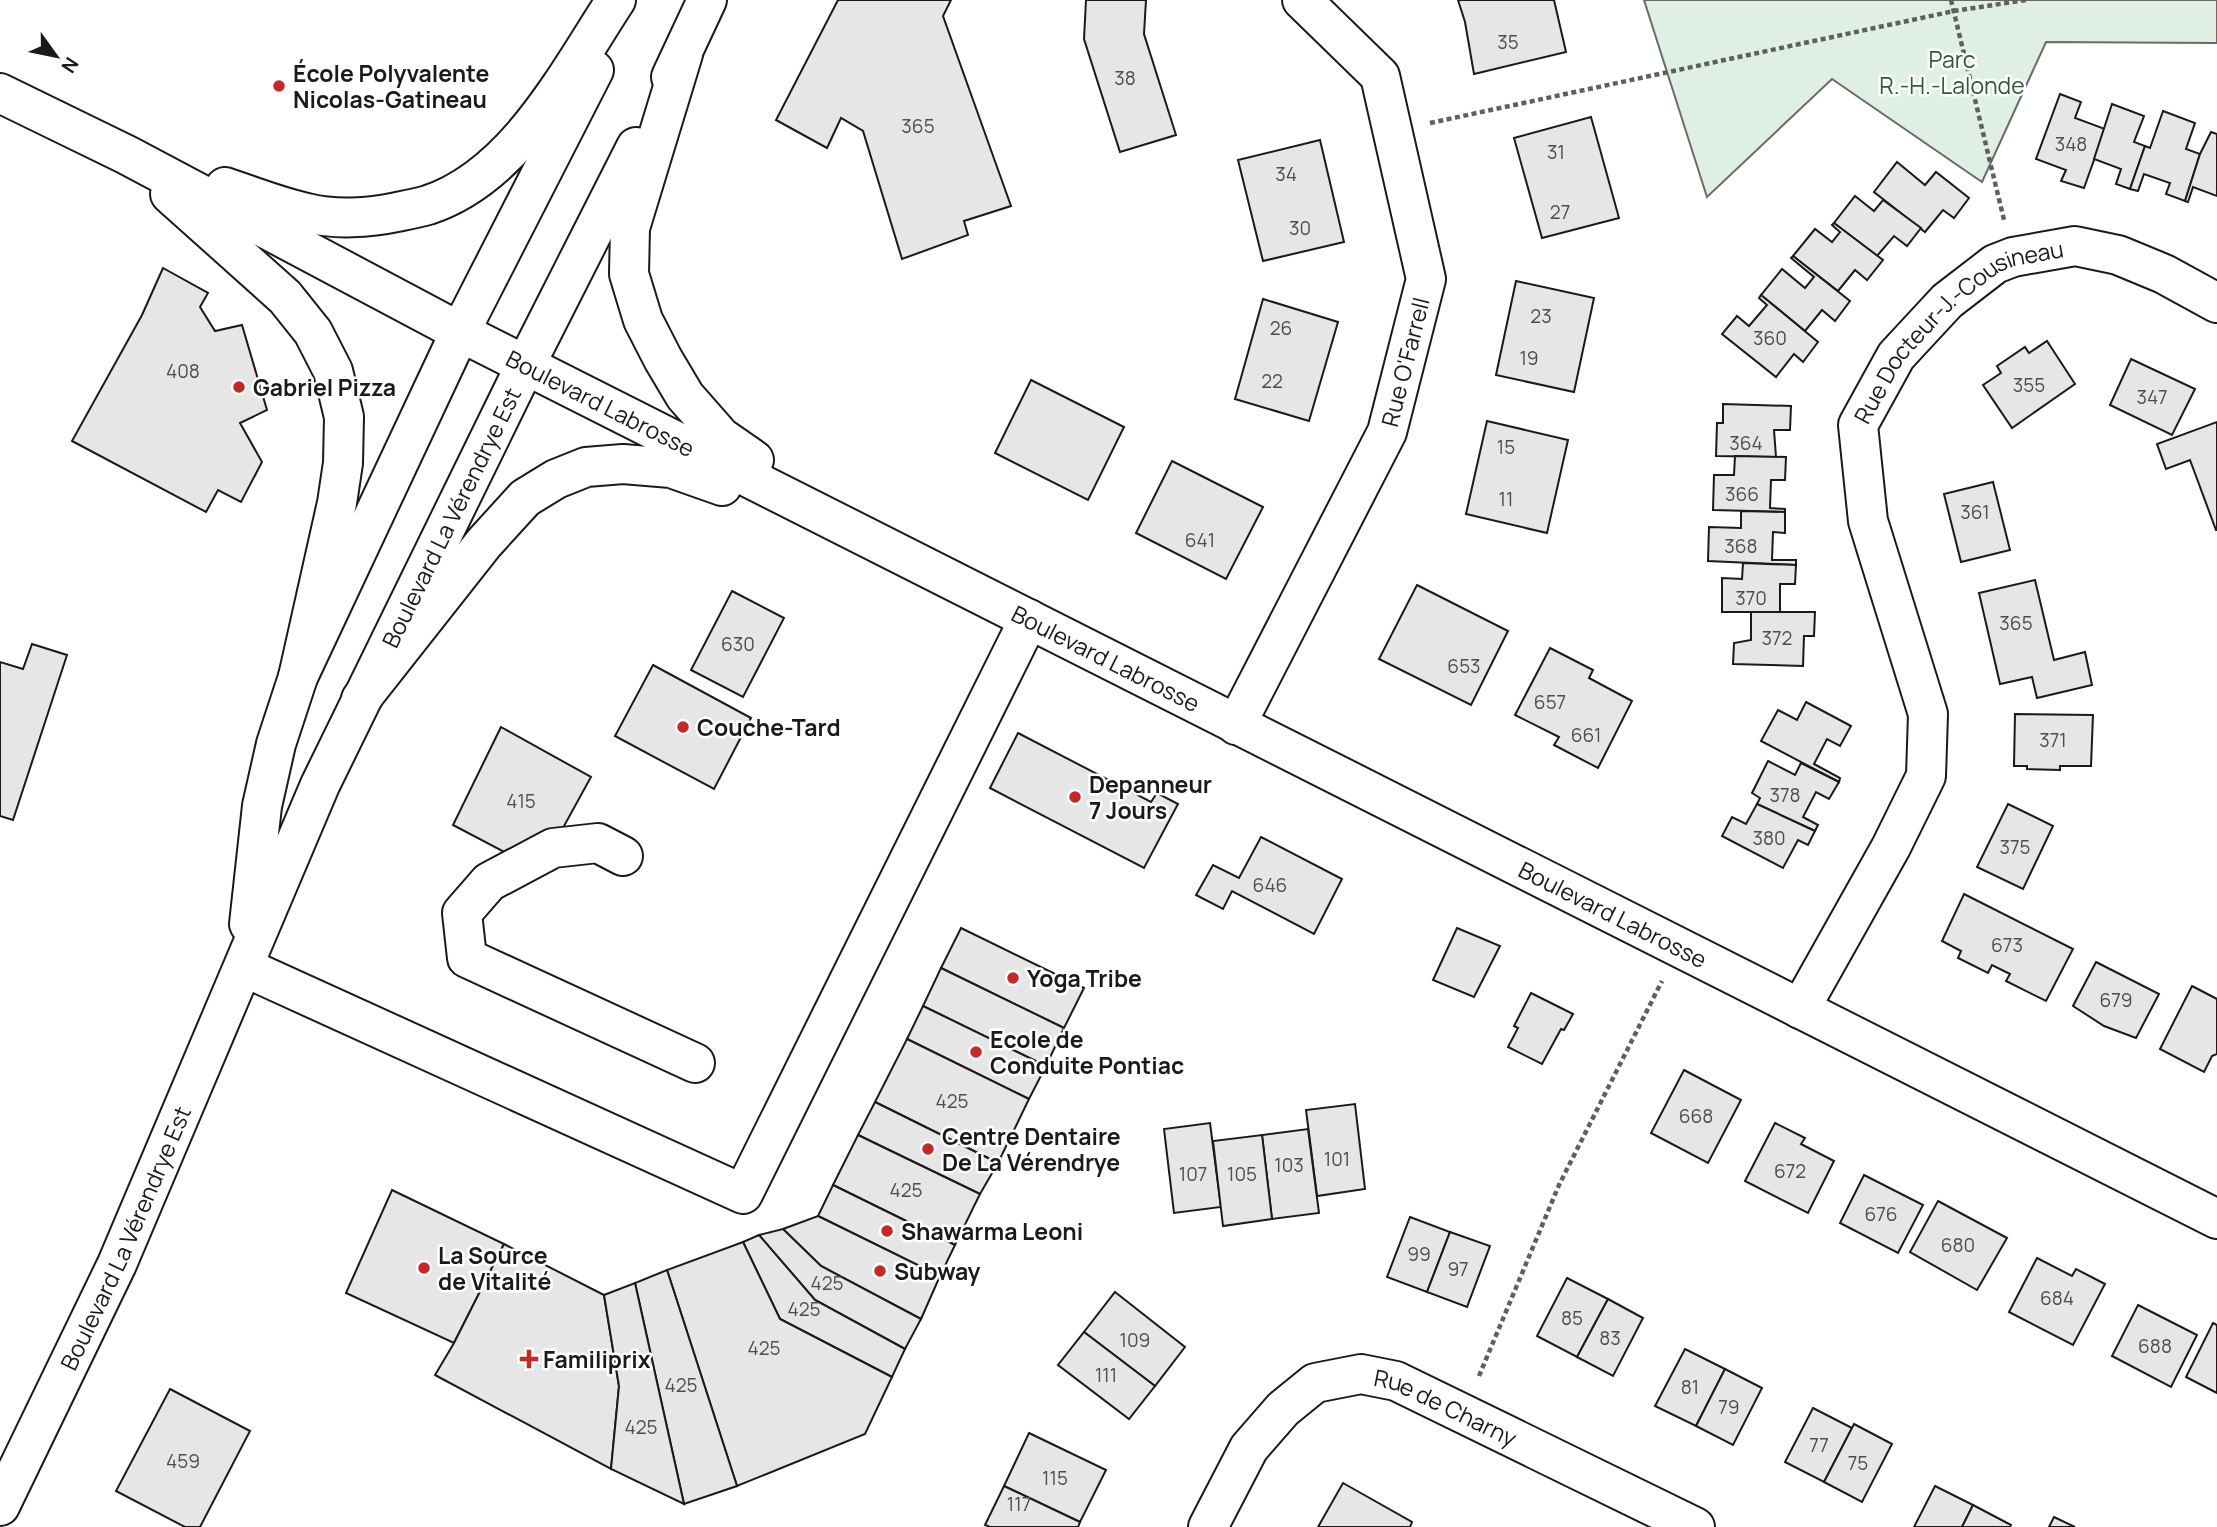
<svg xmlns="http://www.w3.org/2000/svg" width="2217" height="1527" viewBox="0 0 2217 1527" font-family="Manrope,sans-serif">
	<rect width="100%" height="100%" fill="#fff"/>
	<path fill="#e0efe3" stroke="#6a6a6a" stroke-width="2" d="M1644,0H2217V43L2046,42L1982,182L1832,79L1707,197Z"/>
	<g fill="#e6e6e6" stroke="#1a1a1a" stroke-width="2">
		<path d="M838,0H951L943,16L1011,206L964,221L968,235L902,259L863,131L841,118L827,148L776,120Z"/>
		<path d="M1086,0H1146L1144,34L1176,135L1120,152L1084,39Z"/>
		<path d="M1458,0H1554L1566,52L1474,74L1465,22Z"/>
		<path d="M2060,94L2081,102L2075,118L2105,129L2084,188L2061,181L2066,170L2036,159Z"/>
		<path d="M2112,104L2144,116L2134,142L2145,146L2130,189L2116,184L2121,169L2094,159Z"/>
		<path d="M2163,111L2195,123L2186,149L2200,154L2185,201L2166,194L2170,183L2144,174L2138,191L2130,189L2145,146L2150,148Z"/>
		<path d="M1591,117L1619,218L1542,238L1514,138Z"/>
		<path d="M2211,132L2217,134V196L2193,187L2188,202L2185,201L2200,154Z"/>
		<path d="M1320,140L1344,242L1263,261L1238,160Z"/>
		<path d="M1897,162L1925,185L1936,172L1969,198L1954,218L1943,210L1925,232L1874,192Z"/>
		<path d="M1855,196L1874,211L1883,200L1921,228L1907,246L1894,236L1877,256L1834,223Z"/>
		<path d="M1834,223L1883,260L1867,280L1855,270L1838,291L1793,256L1815,229L1832,242L1840,232L1832,225Z"/>
		<path d="M1793,256L1850,301L1835,321L1822,310L1805,331L1761,295L1782,269L1805,288L1814,277L1791,258Z"/>
		<path d="M163,268L208,293L200,307L215,331L242,325L267,410L240,423L262,462L241,502L218,490L206,512L72,441L142,315Z"/>
		<path d="M1516,281L1594,298L1574,392L1496,375Z"/>
		<path d="M1761,295L1818,342L1803,362L1794,354L1776,377L1722,334L1737,316L1749,326L1767,305L1759,298Z"/>
		<path d="M1263,299L1338,322L1309,421L1235,399Z"/>
		<path d="M2047,341L2075,384L2012,428L1983,385L2001,373L1997,366L2025,347L2029,353Z"/>
		<path d="M2131,359L2195,389L2172,435L2110,405Z"/>
		<path d="M1031,380L1124,427L1088,500L995,453Z"/>
		<path d="M1723,404L1791,406L1790,430H1774L1776,457L1716,456L1717,423H1723Z"/>
		<path d="M1487,421L1568,440L1547,533L1466,514Z"/>
		<path d="M2217,422V530H2216L2190,460L2166,469L2157,444Z"/>
		<path d="M1735,456L1786,457L1785,480H1771L1770,508L1785,509V512L1713,510L1714,475H1734Z"/>
		<path d="M1172,461L1263,507L1226,579L1136,533Z"/>
		<path d="M1993,482L2010,550L1961,562L1944,494Z"/>
		<path d="M1741,511L1785,512V533L1773,532L1772,560H1796V565L1708,561L1709,527L1741,528Z"/>
		<path d="M1743,563L1796,565L1795,584H1780V612H1722V578L1742,579Z"/>
		<path d="M2035,580L2054,660L2085,652L2092,685L2037,698L2032,677L2000,684L1979,593Z"/>
		<path d="M1417,585L1508,631L1471,705L1379,659Z"/>
		<path d="M732,591L784,618L743,697L691,670Z"/>
		<path d="M1751,612H1815L1814,636H1804L1803,666L1733,664L1734,643L1751,640Z"/>
		<path d="M32,644L67,655L13,820L0,816V662L23,669Z"/>
		<path d="M1550,648L1593,670L1589,678L1632,701L1598,768L1554,745L1559,737L1515,715Z"/>
		<path d="M653,665L751,718L714,789L615,736Z"/>
		<path d="M1806,702L1851,726L1840,746L1827,739L1814,764L1840,778L1839,782L1761,741L1778,710L1797,720Z"/>
		<path d="M2015,714L2093,715L2091,766H2060V770L2027,769V766H2014Z"/>
		<path d="M501,727L591,777L558,837L508,854L453,825Z"/>
		<path d="M1018,733L1151,802L1157,793L1178,804L1144,868L990,788Z"/>
		<path d="M1768,761L1795,775L1801,763L1839,782L1829,799L1816,792L1803,817L1818,825L1815,831L1757,804L1760,798L1752,793Z"/>
		<path d="M1757,804L1815,831L1808,845L1798,840L1783,868L1722,836L1732,817L1746,824Z"/>
		<path d="M2008,804L2053,826L2023,889L1977,867Z"/>
		<path d="M1261,837L1342,879L1314,934L1232,891L1223,909L1196,895L1213,865L1239,878Z"/>
		<path d="M1964,894L2073,949L2046,1001L2006,981L2010,974L1992,965L1988,973L1958,958L1961,951L1942,941Z"/>
		<path d="M961,928L1084,988L1064,1028L941,968Z"/>
		<path d="M1457,928L1500,946L1474,997L1433,980Z"/>
		<path d="M2096,962L2159,994L2136,1038L2104,1026L2073,1006Z"/>
		<path d="M941,968L1064,1028L1046,1066L923,1006Z"/>
		<path d="M2192,986L2217,999V1054L2212,1056L2204,1072L2160,1049Z"/>
		<path d="M1531,993L1573,1014L1564,1030L1561,1029L1542,1064L1508,1047L1518,1028L1514,1026Z"/>
		<path d="M923,1006L1046,1066L1029,1099L907,1039Z"/>
		<path d="M907,1039L1029,1099L998,1163L875,1102Z"/>
		<path d="M1684,1070L1741,1100L1708,1163L1651,1133Z"/>
		<path d="M875,1102L998,1163L980,1194L858,1135Z"/>
		<path d="M1355,1104L1365,1189L1317,1196L1306,1110Z"/>
		<path d="M1210,1123L1221,1207L1174,1213L1164,1129Z"/>
		<path d="M1775,1123L1805,1138L1801,1144L1834,1161L1808,1213L1745,1181Z"/>
		<path d="M1308,1129L1319,1213L1272,1219L1262,1135Z"/>
		<path d="M858,1135L980,1194L955,1245L833,1185Z"/>
		<path d="M1262,1135L1272,1219L1223,1226L1213,1141Z"/>
		<path d="M1864,1175L1923,1205L1898,1253L1840,1223Z"/>
		<path d="M833,1185L955,1245L940,1276L818,1216Z"/>
		<path d="M392,1190L504,1244L454,1343L346,1293Z"/>
		<path d="M1938,1201L2007,1238L1977,1290L1910,1252Z"/>
		<path d="M818,1216L940,1276L921,1319L821,1266L783,1229Z"/>
		<path d="M1410,1217L1450,1232L1427,1292L1387,1277Z"/>
		<path d="M783,1229L821,1266L921,1319L905,1349L815,1300L759,1235Z"/>
		<path d="M1450,1232L1490,1246L1467,1307L1427,1292Z"/>
		<path d="M759,1235L815,1300L905,1349L892,1377L780,1319L743,1242Z"/>
		<path d="M743,1242L780,1319L892,1377L865,1434L737,1486L667,1270Z"/>
		<path d="M504,1244L604,1295L619,1386L611,1469L435,1375L454,1343Z"/>
		<path d="M2037,1258L2072,1276L2076,1269L2105,1284L2073,1345L2009,1312Z"/>
		<path d="M667,1270L737,1486L684,1504L635,1283Z"/>
		<path d="M1567,1278L1608,1299L1577,1357L1537,1336Z"/>
		<path d="M635,1283L684,1504L611,1469L619,1386L604,1295Z"/>
		<path d="M1115,1292L1185,1347L1155,1386L1084,1332Z"/>
		<path d="M1608,1299L1643,1318L1613,1376L1577,1357Z"/>
		<path d="M2138,1305L2197,1335L2171,1387L2112,1356Z"/>
		<path d="M2213,1323L2217,1325V1393L2186,1377Z"/>
		<path d="M1084,1332L1155,1386L1129,1419L1058,1365Z"/>
		<path d="M1685,1349L1725,1369L1696,1426L1655,1406Z"/>
		<path d="M1725,1369L1762,1388L1733,1445L1696,1426Z"/>
		<path d="M170,1389L250,1431L200,1527H185L116,1491Z"/>
		<path d="M1813,1408L1852,1428L1824,1482L1785,1462Z"/>
		<path d="M1854,1424L1892,1444L1862,1502L1824,1482Z"/>
		<path d="M1029,1433L1106,1470L1080,1522L1004,1486Z"/>
		<path d="M1343,1483L1412,1522L1410,1527H1318Z"/>
		<path d="M1004,1486L1080,1522L1078,1527H990L985,1525Z"/>
		<path d="M1935,1486L1973,1505L1962,1527H1914Z"/>
		<path d="M1973,1505L2011,1525L2010,1527H1962Z"/>
		<path d="M2054,1517L2075,1527H2049Z"/>
	</g>
	<g fill="none" stroke-linecap="round" stroke-linejoin="round">
		<defs>
			<g id="minor">
				<path id="s1" d="M1236,725L1387,432L1426,279L1380,76L1302,0"/>
				<path d="M623,856L598,843L553,848L489,882L462,913L467,958L695,1063"/>
				<path d="M249,924L262,806L276,744L298,677L460,332"/>
				<path d="M244,967L743,1194L1029,619"/>
				<path id="s2" d="M1800,1009L1891,847L1926,776L1928,714L1868,521L1858,425L1896,356L1947,301L1995,264L2013,257L2075,246L2118,255L2164,274L2217,303"/>
				<path id="s3" d="M0,1506L117,1264L320,785L526,364"/>
				<path id="s4" d="M1208,1527L1249,1448L1283,1409L1315,1383L1361,1374L1396,1381L1695,1527"/>
			</g>
			<g id="major">
				<path d="M683,54L630,228L629,274L643,320L663,359L685,396L721,437L754,460"/>
				<path d="M671,77L707,0"/>
				<path id="s5" d="M0,93L127,155L460,332L2217,1219"/>
				<path d="M225,187C252,196 279,207 307,213C335,220 369,218 397,212C407,210 418,208 428,205C516,176 568,73 616,0"/>
				<path d="M170,194L285,297L313,332L333,371L344,417L343,463L337,503L298,677"/>
				<path d="M460,332L594,70"/>
				<path d="M526,364L636,147"/>
				<path d="M361,699L484,543L525,498L556,479L586,467L623,464L671,468L722,486"/>
			</g>
		</defs>
		<use href="#minor" stroke="#1a1a1a" stroke-width="42"/>
		<use href="#major" stroke="#1a1a1a" stroke-width="42"/>
		<g stroke="#5f5f5f" stroke-width="4.5" stroke-dasharray="5 3.5" stroke-linecap="butt">
			<path d="M1951,0L2004,220"/>
			<path d="M1430,123L1954,11L2026,0"/>
			<path d="M1479,1376L1559,1185L1662,981"/>
		</g>
		<use href="#minor" stroke="#fff" stroke-width="38"/>
		<use href="#major" stroke="#fff" stroke-width="38"/>
	</g>
	<g fill="#c62828" stroke="#fff" stroke-width="2.5">
		<circle cx="279" cy="86" r="7"/>
		<circle cx="239" cy="387" r="7"/>
		<circle cx="683" cy="727" r="7"/>
		<circle cx="1075" cy="797" r="7"/>
		<circle cx="1013" cy="978" r="7"/>
		<circle cx="976" cy="1052" r="7"/>
		<circle cx="928" cy="1149" r="7"/>
		<circle cx="887" cy="1231" r="7"/>
		<circle cx="424" cy="1268" r="7"/>
		<circle cx="880" cy="1271" r="7"/>
		<path d="M525.5 1348.5h7v7h7v7h-7v7h-7v-7h-7v-7h7z"/>
	</g>
	<g text-anchor="middle" dominant-baseline="central" stroke-width="5" stroke-linejoin="round" paint-order="stroke">
		<g font-size="19" fill="#4d4d4d">
			<text x="1508" y="42">35</text>
			<text x="1125" y="78">38</text>
			<text x="918" y="126">365</text>
			<text x="2071" y="144">348</text>
			<text x="1556" y="152">31</text>
			<text x="1286" y="174">34</text>
			<text x="1560" y="212">27</text>
			<text x="1300" y="228">30</text>
			<text x="1541" y="316">23</text>
			<text x="1281" y="328">26</text>
			<text x="1770" y="338">360</text>
			<text x="1529" y="358">19</text>
			<text x="183" y="371">408</text>
			<text x="1272" y="381">22</text>
			<text x="2029" y="385">355</text>
			<text x="2152" y="397">347</text>
			<text x="1746" y="443">364</text>
			<text x="1506" y="447">15</text>
			<text x="1742" y="494">366</text>
			<text x="1506" y="499">11</text>
			<text x="1975" y="512">361</text>
			<text x="1200" y="540">641</text>
			<text x="1741" y="546">368</text>
			<text x="1751" y="598">370</text>
			<text x="2016" y="623">365</text>
			<text x="1777" y="638">372</text>
			<text x="738" y="644">630</text>
			<text x="1464" y="666">653</text>
			<text x="1550" y="702">657</text>
			<text x="1586" y="735">661</text>
			<text x="2053" y="740">371</text>
			<text x="1785" y="795">378</text>
			<text x="521" y="801">415</text>
			<text x="1769" y="838">380</text>
			<text x="2015" y="847">375</text>
			<text x="1270" y="885">646</text>
			<text x="2007" y="945">673</text>
			<text x="2116" y="1000">679</text>
			<text x="952" y="1101">425</text>
			<text x="1696" y="1116">668</text>
			<text x="1337" y="1159">101</text>
			<text x="1289" y="1165">103</text>
			<text x="1790" y="1171">672</text>
			<text x="1193" y="1174">107</text>
			<text x="1242" y="1174">105</text>
			<text x="906" y="1190">425</text>
			<text x="1881" y="1214">676</text>
			<text x="1958" y="1245">680</text>
			<text x="1419" y="1254">99</text>
			<text x="1458" y="1269">97</text>
			<text x="827" y="1283">425</text>
			<text x="2057" y="1298">684</text>
			<text x="804" y="1309">425</text>
			<text x="1572" y="1318">85</text>
			<text x="1610" y="1338">83</text>
			<text x="1135" y="1340">109</text>
			<text x="2155" y="1346">688</text>
			<text x="764" y="1348">425</text>
			<text x="1106" y="1375">111</text>
			<text x="681" y="1385">425</text>
			<text x="1690" y="1387">81</text>
			<text x="1729" y="1407">79</text>
			<text x="641" y="1427">425</text>
			<text x="1819" y="1445">77</text>
			<text x="183" y="1461">459</text>
			<text x="1858" y="1463">75</text>
			<text x="1055" y="1478">115</text>
			<text x="1019" y="1504">117</text>
		</g>
		<g font-size="23" fill="#2b5a34" stroke="#fff">
			<text x="1952" y="59">Parc<tspan x="1952" dy="26">R.-H.-Lalonde</tspan></text>
		</g>
		<g font-size="23" font-weight="bold" fill="#1a1a1a" stroke="#fff" text-anchor="start">
			<text x="293" y="73">École Polyvalente<tspan x="293" dy="26">Nicolas-Gatineau</tspan></text>
			<text x="253" y="387">Gabriel Pizza</text>
			<text x="697" y="727">Couche-Tard</text>
			<text x="1089" y="784">Depanneur<tspan x="1089" dy="26">7 Jours</tspan></text>
			<text x="1027" y="978">Yoga Tribe</text>
			<text x="990" y="1039">Ecole de<tspan x="990" dy="26">Conduite Pontiac</tspan></text>
			<text x="942" y="1136">Centre Dentaire<tspan x="942" dy="26">De La Vérendrye</tspan></text>
			<text x="901" y="1231">Shawarma Leoni</text>
			<text x="438" y="1255">La Source<tspan x="438" dy="26">de Vitalité</tspan></text>
			<text x="894" y="1271">Subway</text>
			<text x="543" y="1359">Familiprix</text>
		</g>
		<g font-size="23" fill="#1a1a1a" stroke="#fff">
			<text stroke="none"><textPath href="#s2" startOffset="770">Rue Docteur-J.-Cousineau</textPath></text>
			<text stroke="none"><textPath href="#s1" startOffset="402">Rue O'Farrell</textPath></text>
			<text stroke="none"><textPath href="#s5" startOffset="676">Boulevard Labrosse</textPath></text>
			<text stroke="none"><textPath href="#s3" startOffset="1087">Boulevard La Vérendrye Est</textPath></text>
			<text stroke="none"><textPath href="#s5" startOffset="1242">Boulevard Labrosse</textPath></text>
			<text stroke="none"><textPath href="#s5" startOffset="1810">Boulevard Labrosse</textPath></text>
			<text stroke="none"><textPath href="#s3" startOffset="296">Boulevard La Vérendrye Est</textPath></text>
			<text stroke="none"><textPath href="#s4" startOffset="320">Rue de Charny</textPath></text>
		</g>
	</g>
	<g transform="translate(56 56) rotate(123)" stroke="#ffffff" stroke-width="5" paint-order="stroke">
	<path d="M0-5L12 26L0 18L-12 26Z" fill="#1a1a1a"/>
	<text y="-10" font-size="19" font-weight="bold" text-anchor="middle" fill="#1a1a1a">N</text>
	</g>
</svg>
